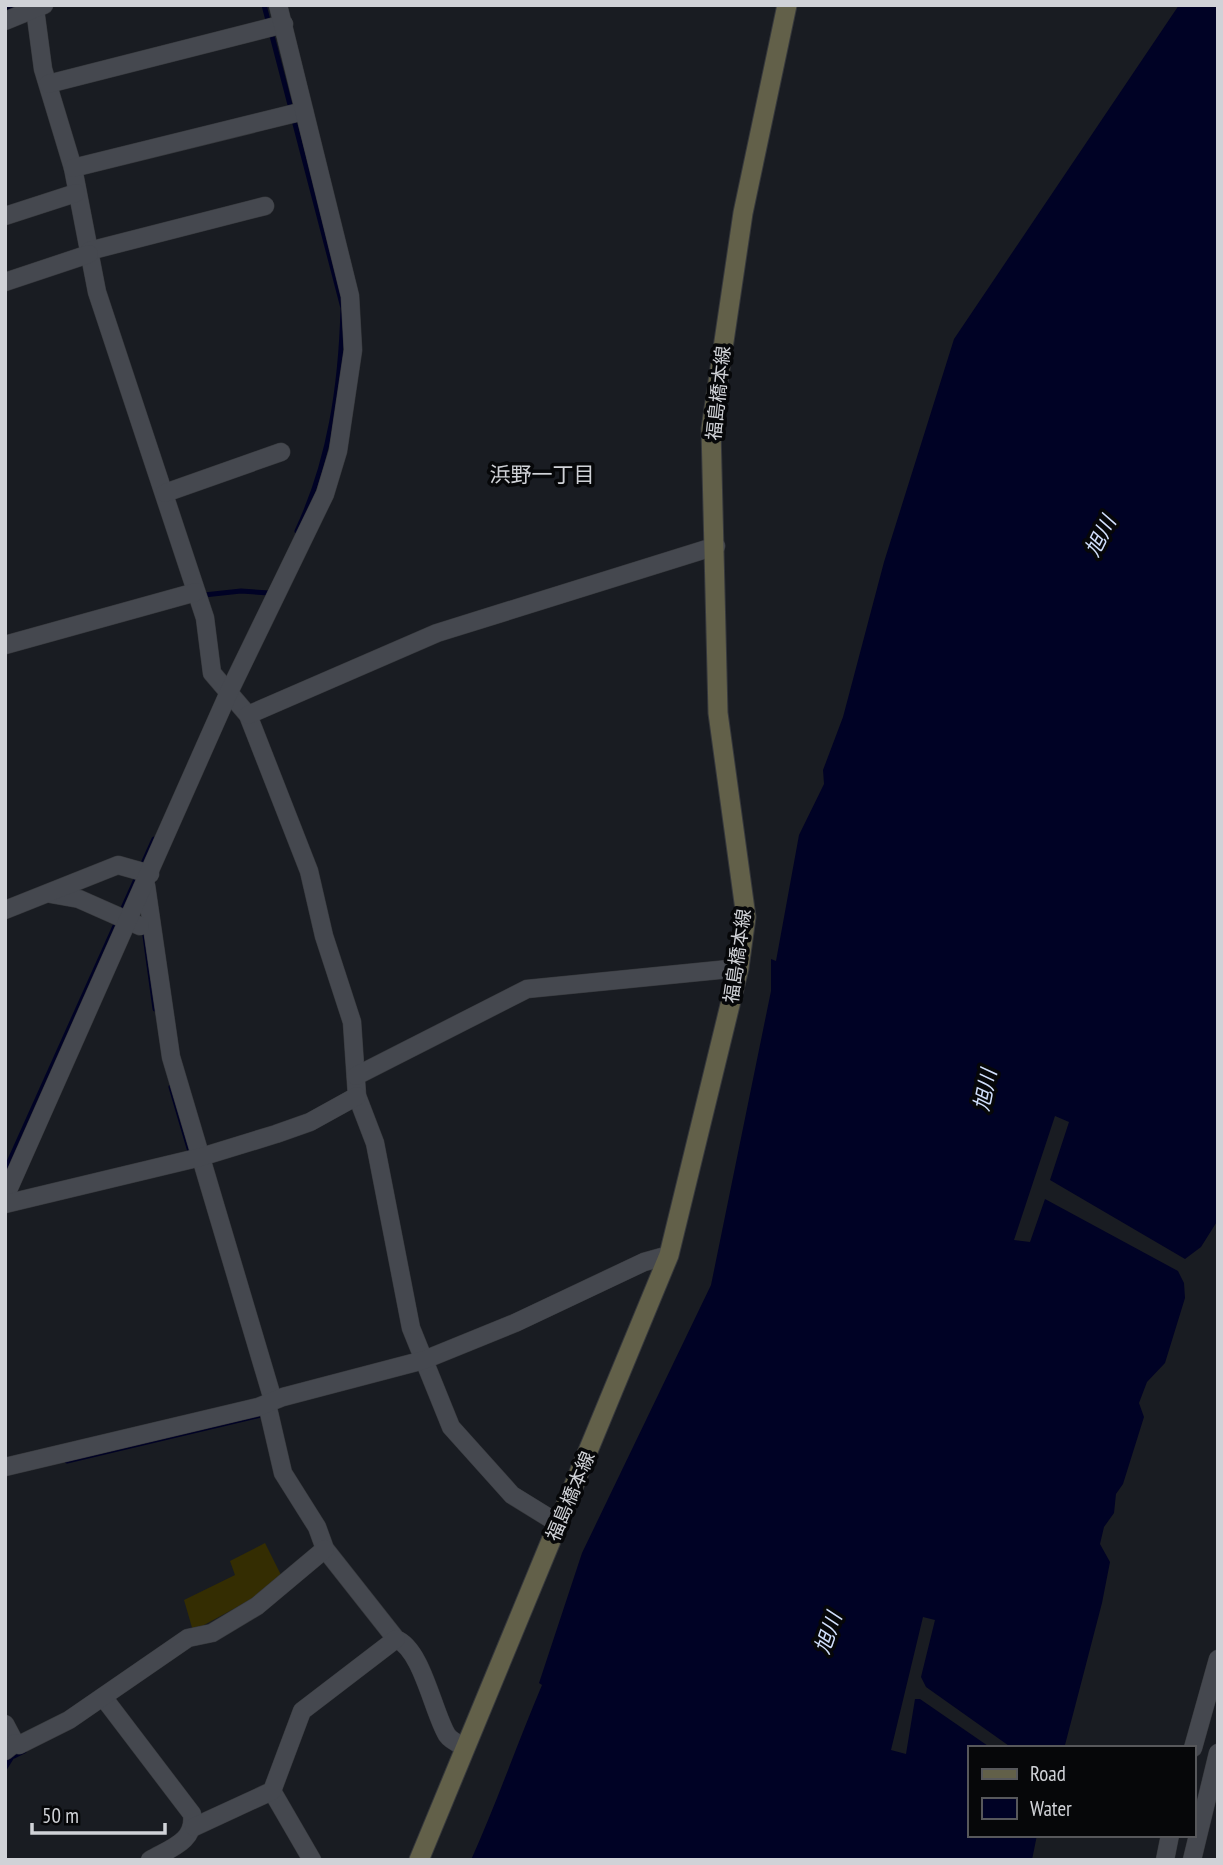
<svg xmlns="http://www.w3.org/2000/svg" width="1223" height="1865" viewBox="0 0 1223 1865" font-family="'PT Sans Narrow','Noto Sans JP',sans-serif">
	<rect width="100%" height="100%" fill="#191c22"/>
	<path fill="#342d02" d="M265,1543L281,1575L250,1600L193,1631L184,1600L235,1575L230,1561Z"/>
	<path fill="#000225" d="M1179,5H1218V1220L1201,1247L1185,1259L1050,1180L1069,1122L1055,1116L1014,1240L1030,1242L1045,1199L1178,1271L1184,1283L1185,1298L1165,1363L1147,1382L1139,1403L1144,1417L1123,1484L1116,1494L1114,1513L1104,1527L1100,1544L1110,1562L1102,1603L1065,1745L1063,1748H1012L926,1687L921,1677L935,1620L923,1617L891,1750L906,1754L915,1699H920L991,1748H969V1835H1037L1032,1860H471C497,1802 519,1739 542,1685L539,1683L582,1553L711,1285L771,991V959L776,961L799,835L824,784L823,770L843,717L884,562L954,339Z"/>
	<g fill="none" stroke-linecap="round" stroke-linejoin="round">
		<g stroke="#000225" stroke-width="5">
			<path d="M264,5L343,308C341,385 330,461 297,531"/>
			<path d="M5,8L12,5"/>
			<path d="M204,595L241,591L269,593"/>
			<path d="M145,936L155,1009"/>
			<path d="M171,1087L191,1155"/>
			<path d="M5,1171L154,839"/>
			<path d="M67,1461L265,1414"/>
			<path d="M14,1756L24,1751"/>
			<path d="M5,1768L13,1755"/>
		</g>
		<defs>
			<g id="minor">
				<path d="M35,9L43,69L73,168L97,292L205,618L212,673L248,715L309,871L324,936L352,1022L357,1096L375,1143L411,1328L451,1427L512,1495L559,1524"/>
				<path d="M5,21L44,5"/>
				<path d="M48,84L284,24"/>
				<path d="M73,168L304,111"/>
				<path d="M5,216L76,193"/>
				<path d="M89,251L265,206"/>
				<path d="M5,282L89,254"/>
				<path d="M165,493L281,452"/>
				<path d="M5,645L196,592"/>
				<path d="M248,715L437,633L716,546"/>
				<path d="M146,885L171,1057L273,1400"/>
				<path d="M51,894L79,899L140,926"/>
				<path d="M5,910L118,865L150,874"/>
				<path d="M356,1076L527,989L739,968"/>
				<path d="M5,1197L229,692L325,494L338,451L353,350L350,296L278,5"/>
				<path d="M5,1204L201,1157L276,1134L310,1122L357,1096"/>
				<path d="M267,1404L283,1473L317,1527L325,1549L396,1639C422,1649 433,1712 447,1735C451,1741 459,1744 465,1747"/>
				<path d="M5,1467L258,1407L283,1397L424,1360L515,1323L644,1262L669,1255"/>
				<path d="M103,1697L192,1814C196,1841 171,1848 150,1860"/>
				<path d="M5,1724L15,1743"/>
				<path d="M1193,1748L1218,1659"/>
				<path d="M5,1751L15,1743L19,1745L69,1720L188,1638L212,1633L257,1606L325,1549"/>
				<path d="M272,1791L312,1860"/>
				<path d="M194,1827L272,1791L302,1711L396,1639"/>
				<path d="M1165,1860L1170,1835"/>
				<path d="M1192,1860L1218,1753"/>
			</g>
			<path id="secondary" d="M419,1860L669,1255L739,968L746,917L718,713L711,429L743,213L787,5"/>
		</defs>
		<use href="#minor" stroke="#36383c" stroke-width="19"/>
		<use href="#secondary" stroke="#36383c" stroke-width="21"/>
		<use href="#minor" stroke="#45484f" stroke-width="18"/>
		<use href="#secondary" stroke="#626049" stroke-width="19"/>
	</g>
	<g text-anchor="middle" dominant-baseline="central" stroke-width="7" stroke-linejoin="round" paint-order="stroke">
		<g font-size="19" fill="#d0d2d7" stroke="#060709">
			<text transform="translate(718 393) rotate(-84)">福島橋本線</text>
			<text transform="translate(737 956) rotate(-82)">福島橋本線</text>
			<text transform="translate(570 1496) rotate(-67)">福島橋本線</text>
		</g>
		<g font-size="21" fill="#d0d2d7" stroke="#060709">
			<text x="542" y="474">浜野一丁目</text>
		</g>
		<g font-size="21" font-style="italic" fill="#d1dffc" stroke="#060709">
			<text transform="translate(1100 536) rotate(-63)">旭川</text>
			<text transform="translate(985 1090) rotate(-79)">旭川</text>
			<text transform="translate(828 1633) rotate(-71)">旭川</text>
		</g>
	</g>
	<rect width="1223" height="1865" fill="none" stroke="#d0d2d7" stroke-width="14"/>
	<rect x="968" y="1746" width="228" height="91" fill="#060709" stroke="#57585b" stroke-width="2"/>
	<rect x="982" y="1769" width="35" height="10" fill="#626049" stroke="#57585b" stroke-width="2"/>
	<text x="1030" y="1781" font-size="21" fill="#d0d2d7">Road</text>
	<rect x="982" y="1798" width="35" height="21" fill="#000225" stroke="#57585b" stroke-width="2"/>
	<text x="1030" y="1816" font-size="21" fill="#d0d2d7">Water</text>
	<path d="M32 1823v10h133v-10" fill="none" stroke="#d0d2d7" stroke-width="3.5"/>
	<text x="42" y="1823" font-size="21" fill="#d0d2d7" stroke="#060709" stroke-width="5" paint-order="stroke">50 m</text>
</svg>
